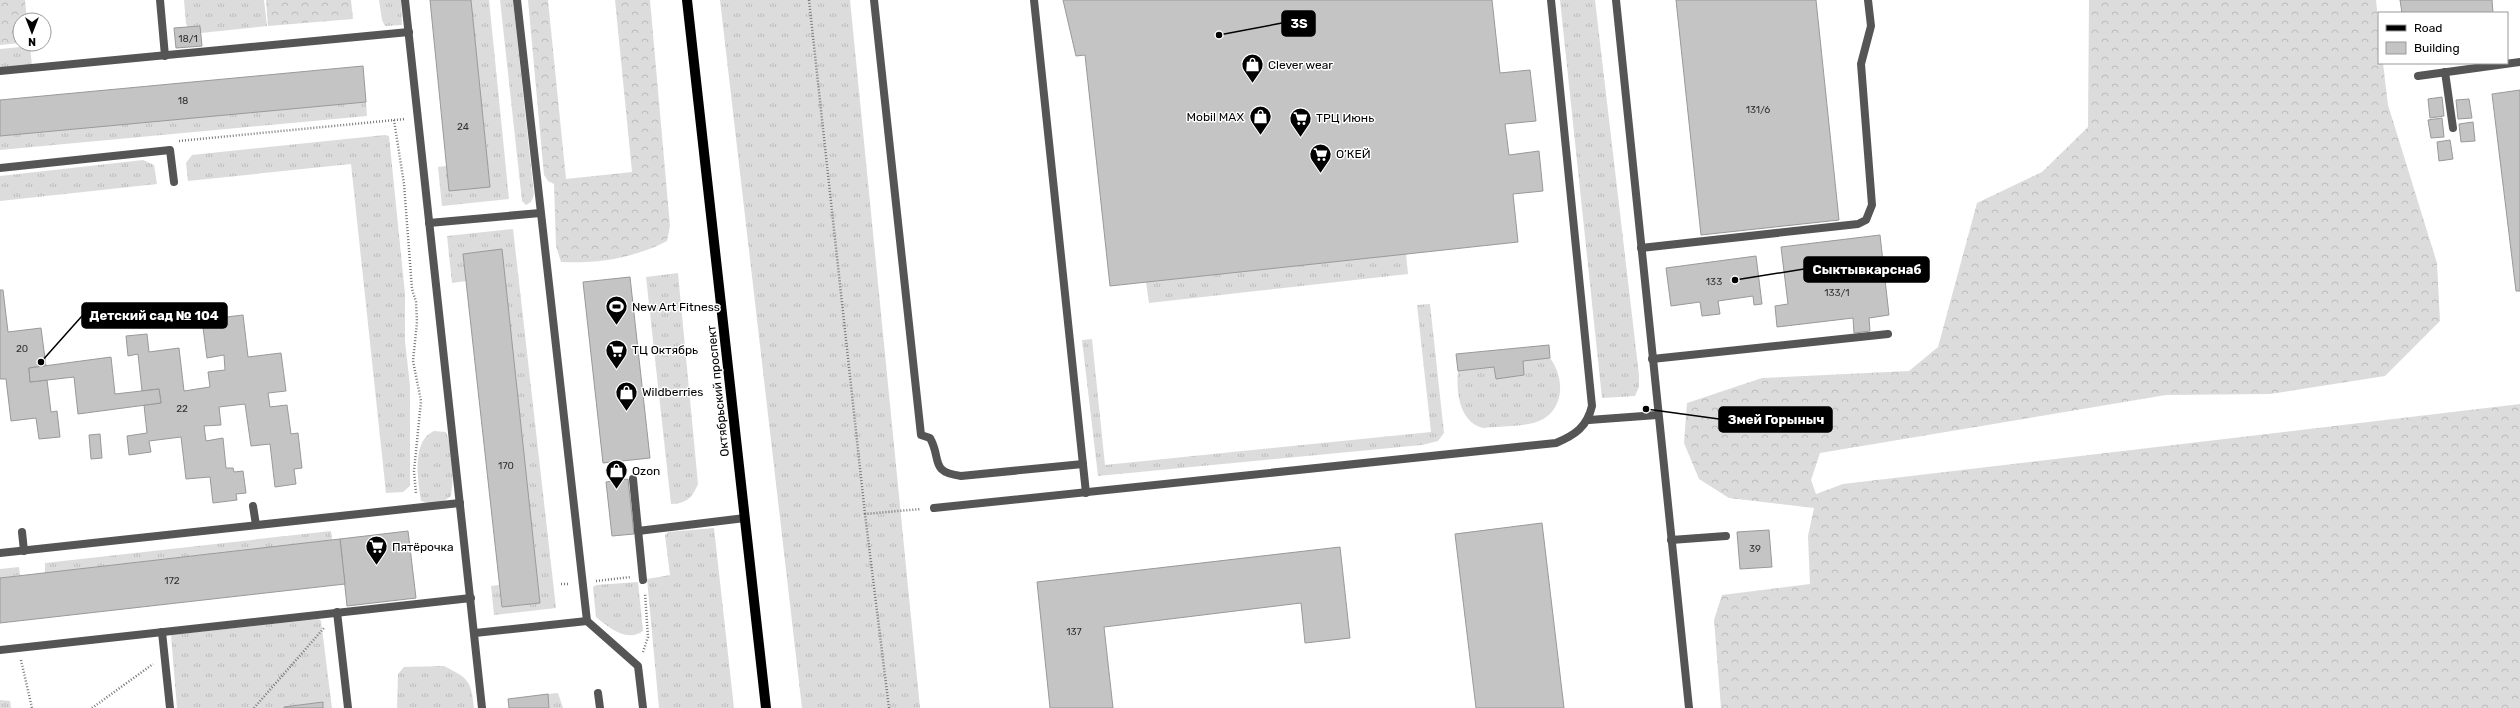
<svg xmlns="http://www.w3.org/2000/svg" width="2520" height="708" viewBox="0 0 2520 708" font-family="Rubik,sans-serif">
	<defs>
		<pattern id="grass-tufts" width="24" height="20" patternUnits="userSpaceOnUse"><rect width="24" height="20" fill="#dcdcdc"/><path d="M3 7l-1-3M5 7V3M7 7l1-3M15 17l-1-3M17 17v-4M19 17l1-3" fill="none" stroke="#bbb"/></pattern>
		<pattern id="forest-crowns" width="20" height="18" patternUnits="userSpaceOnUse"><rect width="20" height="18" fill="#dcdcdc"/><path d="M2 6a3 3 0 1 1 6 0M12 15a3 3 0 1 1 6 0" fill="none" stroke="#bbb"/></pattern>
	</defs>
	<rect width="100%" height="100%" fill="#fff"/>
	<g fill="url(#grass-tufts)">
		<path d="M184,0H264L267,26L201,33L200,26L188,27L186,24Z"/>
		<path d="M379,0H401L402,25L385,26L382,20Z"/>
		<path d="M471,0H489L509,199L442,206L438,167L446,166L449,191L490,186Z"/>
		<path d="M500,0H513L534,195L531,202L526,205L522,201Z"/>
		<path d="M720,0H850L920,708H802Z"/>
		<path d="M1560,0H1595L1639,375V387L1635,396L1602,398Z"/>
		<path d="M30,46L32,66L0,69V49Z"/>
		<path d="M366,102L367,116L0,150V136Z"/>
		<path d="M385,135L389,136L405,294V341L410,386V486L403,492L386,493L351,164L188,181L186,163L192,155Z"/>
		<path d="M143,160L154,165L157,184L0,201V176Z"/>
		<path d="M513,229L556,608L494,615L491,586L499,585L502,607L540,603L502,250L463,254L466,281L452,283L447,236Z"/>
		<path d="M1406,254L1408,274L1149,303L1146,282Z"/>
		<path d="M678,273L698,484C693,497 686,504 671,504L646,277Z"/>
		<path d="M1430,304L1444,433L1438,441L1422,445L1098,476L1082,340L1092,339L1105,465L1431,432L1417,305Z"/>
		<path d="M1550,358C1565,378 1565,410 1539,421C1525,427 1498,426 1483,428C1459,422 1456,392 1458,371L1494,367L1496,378L1524,375L1523,361Z"/>
		<path d="M434,431L446,432C454,454 454,473 451,496C441,504 433,505 421,501C418,480 411,441 434,431Z"/>
		<path d="M714,528L734,708H659L647,579L670,575L665,535L668,532Z"/>
		<path d="M331,531L332,540L45,573V563Z"/>
		<path d="M19,567L20,575L0,578V569Z"/>
		<path d="M638,582L643,631C627,643 608,627 596,617L593,587L596,585Z"/>
		<path d="M319,619L321,621L332,708H323L322,702L284,708H177L171,635Z"/>
		<path d="M444,666C469,679 471,680 474,708H397L398,674L404,667Z"/>
		<path d="M558,693L563,708H549L548,694Z"/>
		<path d="M0,700L10,701L11,708H0Z"/>
	</g>
	<g fill="url(#forest-crowns)">
		<path d="M0,0H25L27,20H20V43L0,45Z"/>
		<path d="M266,0H351L353,19L268,26Z"/>
		<path d="M528,0H548L566,179L632,172L615,0H650L670,226L667,241C634,258 598,264 561,262L556,246L554,184L548,181L544,175Z"/>
		<path d="M2089,0H2376L2379,28V63H2383L2388,105L2437,263L2440,321L2385,376L2270,394L2166,395L1820,453L1811,480L1816,494L1843,484L2520,404V708H1721L1714,620L1722,595L1810,584L1808,536L1814,508L1729,498L1699,479L1684,443L1687,403L1762,378L1909,371L1938,347L1977,203L2042,172L2088,127Z"/>
	</g>
	<g fill="#c4c4c4" stroke="#999">
		<path d="M430,0H471L490,187L449,191Z"/>
		<path d="M1063,0H1492L1500,73L1530,70L1536,121L1505,124L1509,155L1539,151L1543,191L1513,194L1518,242L1110,286L1085,55L1076,56Z"/>
		<path d="M1676,0H1816L1839,220L1701,235Z"/>
		<path d="M2400,0H2492L2493,13H2402Z"/>
		<path d="M200,26L202,46L176,48L174,28Z"/>
		<path d="M363,66L366,102L0,136V100Z"/>
		<path d="M2520,90V291H2516L2492,94Z"/>
		<path d="M2442,97L2444,116L2430,118L2428,99Z"/>
		<path d="M2469,99L2472,118L2458,119L2456,100Z"/>
		<path d="M2442,118L2444,137L2431,138L2428,120Z"/>
		<path d="M2473,122L2475,141L2461,142L2459,124Z"/>
		<path d="M2450,140L2453,159L2439,161L2437,142Z"/>
		<path d="M1880,235L1889,315L1869,318L1870,331L1854,333L1853,318L1777,327L1775,306L1788,304L1781,247Z"/>
		<path d="M502,249L540,603L502,607L463,254Z"/>
		<path d="M1756,256L1762,304L1754,305L1753,296L1718,301L1720,314L1702,316L1700,302L1671,306L1666,268Z"/>
		<path d="M630,277L650,458L603,463L583,282Z"/>
		<path d="M0,290H3L8,332L41,328L46,366L29,368L30,382L47,380L51,412L57,411L60,437L39,439L36,418L11,421L6,379H0Z"/>
		<path d="M243,315L248,357L281,353L286,391L268,393L270,407L287,405L291,434L298,433L302,468L294,469L296,484L275,487L270,444L251,446L245,404L219,407L221,425L204,426L206,441L223,438L226,468H233L234,472L243,471L246,493L236,494L237,500L213,503L210,477L186,479L181,437L149,441L151,452L129,455L127,436L147,433L144,405L161,403L159,389L142,391L138,354L128,356L126,336L147,334L149,352L179,348L184,391L210,387L208,372L225,370L224,355L207,358L202,320Z"/>
		<path d="M1549,345L1550,358L1523,361L1524,375L1496,379L1494,367L1458,371L1456,354Z"/>
		<path d="M111,357L115,394L159,389L161,403L78,414L74,377L30,382L29,368Z"/>
		<path d="M100,434L102,458L91,459L89,435Z"/>
		<path d="M628,479L634,534L612,536L606,482Z"/>
		<path d="M1542,523L1564,708H1476L1455,534Z"/>
		<path d="M1769,530L1772,567L1740,569L1737,532Z"/>
		<path d="M408,531L416,598L347,606L340,539Z"/>
		<path d="M340,539L345,584L0,623V578Z"/>
		<path d="M1340,547L1350,638L1305,643L1301,603L1104,627L1113,708H1050L1037,582Z"/>
		<path d="M548,694L549,708H509L508,699Z"/>
		<path d="M323,702V708H284V707Z"/>
	</g>
	<g fill="none" stroke-linecap="round" stroke-linejoin="round">
		<g stroke="#777" stroke-width="2.5" stroke-dasharray="1 2" stroke-linecap="butt">
			<path d="M809,0L865,514"/>
			<path d="M394,120L404,184L412,289L416,302L417,322L413,361L421,401L414,471L416,494"/>
			<path d="M179,141L405,119"/>
			<path d="M596,581L631,577"/>
			<path d="M561,584H569"/>
			<path d="M643,652L648,637L645,593"/>
			<path d="M21,660L32,708"/>
			<path d="M92,708L153,664"/>
			<path d="M254,708L324,628"/>
			<path d="M889,708L865,514L921,509"/>
		</g>
		<g stroke="#555" stroke-width="8">
			<path d="M160,0L165,56"/>
			<path d="M405,0L482,708"/>
			<path d="M517,0L587,621L638,666L643,708"/>
			<path d="M874,0L921,435L930,438C942,459 929,472 961,476L1083,464"/>
			<path d="M1034,0L1086,493"/>
			<path d="M1616,0L1689,708"/>
			<path d="M0,71L409,32"/>
			<path d="M2445,72L2453,128"/>
			<path d="M2418,76L2520,62"/>
			<path d="M0,168L170,150L174,182"/>
			<path d="M429,223L540,213"/>
			<path d="M1641,248L1858,224L1866,220L1872,205L1861,64L1871,26L1868,0"/>
			<path d="M1652,359L1888,334"/>
			<path d="M1589,420L1657,415"/>
			<path d="M633,479L643,580"/>
			<path d="M253,506L256,525"/>
			<path d="M934,508L1556,443C1575,435 1587,427 1592,406L1551,0"/>
			<path d="M638,531L745,518"/>
			<path d="M22,532L24,551"/>
			<path d="M1671,540L1726,536"/>
			<path d="M0,553L460,503"/>
			<path d="M337,612L348,708"/>
			<path d="M162,632L170,708"/>
			<path d="M475,633L587,621"/>
			<path d="M0,650L471,598"/>
			<path d="M598,693L600,708"/>
		</g>
		<path stroke="#000" stroke-width="10" d="M687,0L766,708"/>
	</g>
	<defs>
		<symbol id="shop-pin" viewBox="-11 -11 22 30"><path d="M0 17L-7.5 6A9.5 9.5 0 1 1 7.5 6Z" fill="#000" stroke="#fff"/><path d="M-5-2.5h2.3a2.7 3.5 0 0 1 5.4 0H5L5.5 6h-11ZM-1.5-2.5h3a1.5 2.3 0 0 0-3 0Z" fill="#fff"/></symbol>
		<symbol id="supermarket-pin" viewBox="-11 -11 22 30"><path d="M0 17L-7.5 6A9.5 9.5 0 1 1 7.5 6Z" fill="#000" stroke="#fff"/><path d="M-6-5.5h2.5l.6 2H6L4.5 2H-2.5L-4.4-4H-6ZM-1.5 3.2a1.3 1.3 0 1 0 .1 0ZM3 3.2a1.3 1.3 0 1 0 .1 0Z" fill="#fff"/></symbol>
		<symbol id="stadium-pin" viewBox="-11 -11 22 30"><path d="M0 17L-7.5 6A9.5 9.5 0 1 1 7.5 6Z" fill="#000" stroke="#fff"/><path d="M0-5a6.5 5 0 1 0 0 10a6.5 5 0 1 0 0-10ZM-3.5-1.8h7v3.6h-7Z" fill="#fff"/></symbol>
	</defs>
	<g fill-rule="evenodd">
		<use href="#shop-pin" x="1240" y="52" width="25" height="34"/>
		<use href="#shop-pin" x="1248" y="104" width="25" height="34"/>
		<use href="#supermarket-pin" x="1288" y="106" width="25" height="34"/>
		<use href="#supermarket-pin" x="1308" y="142" width="25" height="34"/>
		<use href="#stadium-pin" x="604" y="294" width="25" height="34"/>
		<use href="#supermarket-pin" x="604" y="338" width="25" height="34"/>
		<use href="#shop-pin" x="614" y="380" width="25" height="34"/>
		<use href="#shop-pin" x="604" y="458" width="25" height="34"/>
		<use href="#supermarket-pin" x="364" y="534" width="25" height="34"/>
	</g>
	<g text-anchor="middle" dominant-baseline="central" stroke-width="3" stroke-linejoin="round" paint-order="stroke">
		<g font-size="10" fill="#313131">
			<text x="188" y="39">18/1</text>
			<text x="183" y="101">18</text>
			<text x="1758" y="110">131/6</text>
			<text x="463" y="127">24</text>
			<text x="1714" y="282">133</text>
			<text x="1837" y="293">133/1</text>
			<text x="22" y="349">20</text>
			<text x="182" y="409">22</text>
			<text x="506" y="466">170</text>
			<text x="1755" y="549">39</text>
			<text x="172" y="581">172</text>
			<text x="1074" y="632">137</text>
		</g>
		<g font-size="12" fill="#000" stroke="#fff" text-anchor="start">
			<text x="1268" y="65">Clever wear</text>
			<text x="1244" y="117" text-anchor="end">Mobil MAX</text>
			<text x="1316" y="118">ТРЦ Июнь</text>
			<text x="1336" y="154">О’КЕЙ</text>
			<text x="632" y="307">New Art Fitness</text>
			<text x="632" y="350">ТЦ Октябрь</text>
			<text x="642" y="392">Wildberries</text>
			<text x="632" y="471">Ozon</text>
			<text x="392" y="547">Пятёрочка</text>
		</g>
		<g font-size="12" fill="#000" stroke="#fff">
			<text transform="translate(718 391) rotate(-96)">Октябрьский проспект</text>
		</g>
	</g>
	<path fill="none" stroke="#000" stroke-width="1.5" d="M1219 35L1282 23M1735 280L1804 269M41 362L82 316M1646 409L1719 419"/>
	<g fill="#000" stroke="#fff" stroke-width="1.5">
		<circle cx="1219" cy="35" r="4"/>
		<circle cx="1735" cy="280" r="4"/>
		<circle cx="41" cy="362" r="4"/>
		<circle cx="1646" cy="409" r="4"/>
	</g>
	<g fill="#000" stroke="#000" stroke-width="1.5">
		<rect x="1282" y="11" width="33" height="25" rx="4"/>
		<rect x="1804" y="257" width="125" height="25" rx="4"/>
		<rect x="82" y="303" width="145" height="25" rx="4"/>
		<rect x="1719" y="407" width="113" height="25" rx="4"/>
	</g>
	<g font-size="13" text-anchor="middle" font-weight="bold" fill="#fff">
		<text x="1299" y="28">3S</text>
		<text x="1867" y="274">Сыктывкарснаб</text>
		<text x="154" y="320">Детский сад № 104</text>
		<text x="1776" y="424">Змей Горыныч</text>
	</g>
	<rect x="2378" y="12" width="130" height="52" fill="#ffffff" stroke="#999999"/>
	<rect x="2386" y="25" width="20" height="6" fill="#000000" stroke="#999999"/>
	<text x="2414" y="32" font-size="12" fill="#000000">Road</text>
	<rect x="2386" y="42" width="20" height="12" fill="#c4c4c4" stroke="#999999"/>
	<text x="2414" y="52" font-size="12" fill="#000000">Building</text>
	<g transform="translate(32 32) rotate(180)"><circle r="19" fill="#ffffff" stroke="#999999"/>
	<path d="M0-3L7 15L0 10L-7 15Z" fill="#000000"/>
	<text y="-6" font-size="11" font-weight="bold" text-anchor="middle" fill="#000000">N</text>
	</g>
</svg>
